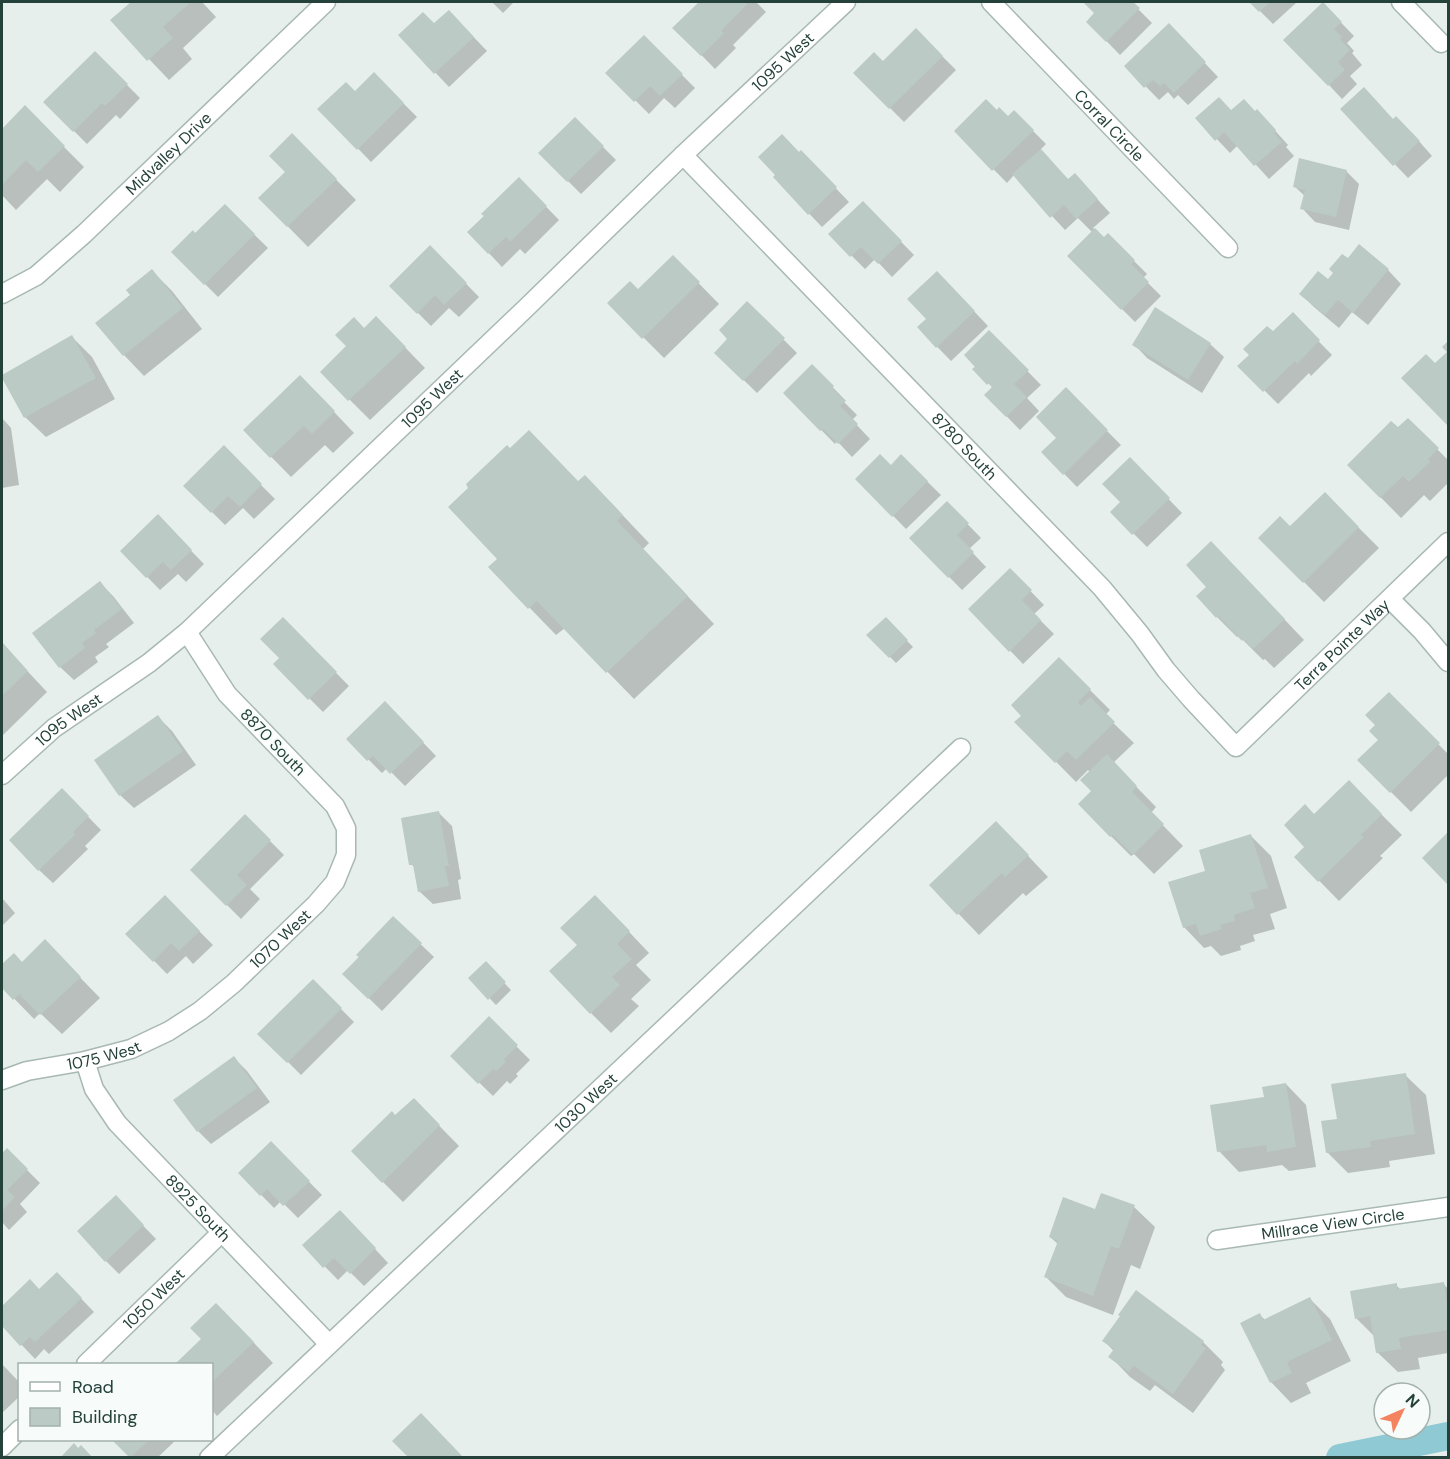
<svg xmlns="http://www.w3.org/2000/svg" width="1450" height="1459" viewBox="0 0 1450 1459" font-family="'DM Sans',sans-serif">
	<rect width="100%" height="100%" fill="#e6efeb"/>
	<g fill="#0003">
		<path d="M133,2H202L216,17L183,48L192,59L169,80L112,20Z"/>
		<path d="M492,2H514L503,13Z"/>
		<path d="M701,2H756L766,12L733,45L736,48L715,69L675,28Z"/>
		<path d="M1085,2H1131L1152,23L1120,55L1088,22L1096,13Z"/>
		<path d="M1251,2H1297L1273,24Z"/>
		<path d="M1323,4L1354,36L1347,43L1354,51L1352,53L1362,65L1350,76L1357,84L1342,99L1329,85Z"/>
		<path d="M434,25H462L487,51L449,87L400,35Z"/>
		<path d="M916,30L956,70L904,122L855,73L883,63Z"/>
		<path d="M644,37L695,88L675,108L664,98L649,114L608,73Z"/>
		<path d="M1182,39L1218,77L1188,105L1178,95L1174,99L1168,92L1159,100L1126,66Z"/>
		<path d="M95,53L140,98L120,119L116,115L87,144L45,102Z"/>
		<path d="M374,74L417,117L371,162L320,109L355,93Z"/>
		<path d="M25,108L84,167L60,192L47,179L16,210L2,195V131Z"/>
		<path d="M1342,109L1394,121L1410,131L1432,156L1408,178Z"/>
		<path d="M997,112L1008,118L1014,112L1046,144L1040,150L1069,181L1088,189L1110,213L1093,228L1104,239L1108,235L1147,274L1143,278L1161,296L1135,322L1069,256L1092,232L1078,218L1065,230L1014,175L1007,183L956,131Z"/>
		<path d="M1232,112H1256L1270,125L1288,145L1286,147L1294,156L1269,179L1238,145L1230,153L1197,118Z"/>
		<path d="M575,119L616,160L581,194L540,153Z"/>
		<path d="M801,152L849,202L822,227L775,178Z"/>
		<path d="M312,155L356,200L308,247L260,198Z"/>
		<path d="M1346,171L1359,184L1349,230L1315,222L1302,208L1305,196L1295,187Z"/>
		<path d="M519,179L559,220L525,254L520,249L502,267L469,232Z"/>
		<path d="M863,203L914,255L892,277L875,259L865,269L830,234Z"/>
		<path d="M225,206L268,248L218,297L173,252L195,235Z"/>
		<path d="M430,247L479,297L459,317L449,308L431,326L391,286Z"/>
		<path d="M1360,247L1388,270L1401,284L1368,325L1352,312L1339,328L1314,307L1301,294L1328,281Z"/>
		<path d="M673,257L719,304L664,358L609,303L638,291Z"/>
		<path d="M152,271L172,291L202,329L144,376L124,355L97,323L132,295Z"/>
		<path d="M950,286L988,326L951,361L919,328L928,319Z"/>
		<path d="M747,303L797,353L757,393L716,353L730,339Z"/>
		<path d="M1156,309L1210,344L1224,357L1202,393L1147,358L1134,344Z"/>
		<path d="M1293,315L1332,355L1311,376L1309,373L1278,404L1240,366Z"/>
		<path d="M364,330L396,338L425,368L370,420L322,372Z"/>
		<path d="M989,332L1041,385L1027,398L1039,411L1020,430L986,395L993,388L974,369Z"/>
		<path d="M72,337L92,357L115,399L46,437L25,417Z"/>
		<path d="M1448,353V424L1403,378L1435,365Z"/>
		<path d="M812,366L846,401L844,402L857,415L852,420L870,439L852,457L837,441L835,444L785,393Z"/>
		<path d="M1066,390L1121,445L1077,487L1043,452L1058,438Z"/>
		<path d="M320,397L354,433L333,453L325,445L291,477L245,430Z"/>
		<path d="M2,418L11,428L19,485L2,488Z"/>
		<path d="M1408,420L1448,460V479L1447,481L1448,483L1430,501L1424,495L1401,518L1349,465L1398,429Z"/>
		<path d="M224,448L275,499L254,519L243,508L225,525L186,486Z"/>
		<path d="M510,450L579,483L612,504L649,543L643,549L714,624L634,699L565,628L556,635L490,567L499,559Z"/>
		<path d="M901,456L941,495L906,529L857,479L891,466Z"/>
		<path d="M1130,459L1182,513L1147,547L1112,512L1122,502Z"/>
		<path d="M1325,494L1379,548L1324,602L1260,538L1290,528Z"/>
		<path d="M947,503L981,538L969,549L986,567L962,590L911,538Z"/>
		<path d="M158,517L204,564L186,582L178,574L160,590L122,551Z"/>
		<path d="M1231,563L1304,640L1274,668L1265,659L1263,660L1239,636L1237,637L1217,617Z"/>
		<path d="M1010,570L1044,605L1034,614L1054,634L1023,664L970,609Z"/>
		<path d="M100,583L113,596L134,623L106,644L109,647L95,657L98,662L74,680L60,667Z"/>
		<path d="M283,619L349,686L323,712L275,664L281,658Z"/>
		<path d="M886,619L913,647L896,663L869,635Z"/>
		<path d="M2,644L47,692L2,736Z"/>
		<path d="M1059,659L1110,710L1105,715L1134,743L1113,763L1156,807L1151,813L1183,846L1154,874L1134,854L1131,856L1111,836L1093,791L1090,772L1088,770L1076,782L1017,722L1023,716Z"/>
		<path d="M1389,694L1448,754V775L1411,812L1359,760L1380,740Z"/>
		<path d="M385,703L436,756L405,786L387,768L382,773L348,739Z"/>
		<path d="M158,717L172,731L196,765L134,808L120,795Z"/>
		<path d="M62,790L101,830L85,846L88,849L53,883L39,870Z"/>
		<path d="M1369,802L1402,835L1380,856L1383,858L1339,901L1296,857L1306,847L1314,816Z"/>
		<path d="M439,813L452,826L461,879L458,880L461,899L433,904L419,891L416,869L411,864Z"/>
		<path d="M245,816L284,855L250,889L260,899L241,919L192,870Z"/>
		<path d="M1448,834V882L1425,858Z"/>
		<path d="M1251,836L1271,856L1287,908L1270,914L1275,929L1253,935L1255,941L1240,946L1241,950L1221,956L1211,946L1204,948L1184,927L1207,872Z"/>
		<path d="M1016,843L1048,877L1026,896L1023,893L979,935L931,885Z"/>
		<path d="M165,897L213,945L193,964L186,956L167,974L128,934Z"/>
		<path d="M2,898L15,913L2,926Z"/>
		<path d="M615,917L649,953L636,965L651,980L631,999L639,1006L611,1033L591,1013Z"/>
		<path d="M393,918L434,957L382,1011L344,974Z"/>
		<path d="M14,955L22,963L65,962L100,998L62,1034L40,1013L34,1019L2,986V966Z"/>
		<path d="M486,964L511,990L496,1005L470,978Z"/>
		<path d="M313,981L354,1022L301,1075L260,1034Z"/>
		<path d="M489,1019L530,1060L516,1074L518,1076L510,1084L507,1081L493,1096L452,1056Z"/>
		<path d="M234,1058L247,1071L270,1102L211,1144L198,1131Z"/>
		<path d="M1405,1075L1426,1095L1435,1154L1389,1161L1390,1167L1348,1173L1327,1152L1339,1120Z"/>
		<path d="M1286,1084L1306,1105L1316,1167L1289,1171L1282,1165L1239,1172L1219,1151L1265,1099Z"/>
		<path d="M414,1100L459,1146L403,1202L383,1182L396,1117Z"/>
		<path d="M271,1143L322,1195L298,1218L281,1201L274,1208L240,1173Z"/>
		<path d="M7,1150L40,1183L20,1204L27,1212L9,1230L2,1222V1156Z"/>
		<path d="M1134,1207L1155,1227L1140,1269L1131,1265L1113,1315L1066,1297L1046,1277L1058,1244L1050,1237L1096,1210Z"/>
		<path d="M129,1211L156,1239L119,1274L106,1261Z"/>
		<path d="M353,1225L388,1263L364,1286L348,1270L338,1280L304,1245Z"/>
		<path d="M30,1281L39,1291L70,1287L94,1312L49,1354L44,1349L35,1359L2,1324V1308Z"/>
		<path d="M1443,1283L1448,1289V1353L1418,1358L1420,1369L1398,1372L1377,1352L1375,1337L1356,1318L1396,1285L1401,1290Z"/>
		<path d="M1310,1299L1330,1319L1351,1361L1306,1383L1311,1393L1291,1403L1271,1382L1260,1315L1265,1320Z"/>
		<path d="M237,1325L273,1363L217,1416L212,1410V1364H177L203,1339Z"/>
		<path d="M1104,1341L1203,1342L1223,1362L1221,1365L1225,1370L1193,1413L1155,1385L1150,1391L1130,1377L1110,1356L1114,1351Z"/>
		<path d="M2,1364L20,1383V1396L2,1413Z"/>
		<path d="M114,1440H176L157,1458H132Z"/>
	</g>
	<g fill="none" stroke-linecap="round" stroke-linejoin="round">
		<path stroke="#8ec9d4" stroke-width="28" d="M1340,1458L1448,1436"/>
	</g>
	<g fill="#bbcac4">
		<path d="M131,2H191L163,27L173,38L147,61L110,20Z"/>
		<path d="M699,2H749L721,31L724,33L701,56L672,28Z"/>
		<path d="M1083,2H1133L1140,8L1106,42L1086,22L1094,13Z"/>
		<path d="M1249,2H1270L1259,12Z"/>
		<path d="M1323,2L1342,22L1334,29L1342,37L1340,39L1350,50L1338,62L1345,70L1328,86L1283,40Z"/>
		<path d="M449,10L474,37L434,74L398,35L423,12L434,23Z"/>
		<path d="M1169,23L1206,62L1174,93L1164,83L1160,86L1153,80L1144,88L1124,66Z"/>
		<path d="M916,28L943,56L889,109L853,73L874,52L883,61Z"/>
		<path d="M644,35L683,74L660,96L650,86L634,102L605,73Z"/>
		<path d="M95,51L128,84L105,106L102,103L73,132L43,102Z"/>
		<path d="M374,72L404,103L357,150L317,109L346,82L355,91Z"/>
		<path d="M1364,87L1393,119L1396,116L1420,141L1393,166L1340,109Z"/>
		<path d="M1219,97L1231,110L1244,99L1255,111L1257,109L1276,130L1274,133L1282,142L1254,166L1224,132L1215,141L1195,118Z"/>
		<path d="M986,99L997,110L999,107L1008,116L1014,110L1034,130L992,171L954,131Z"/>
		<path d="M25,105L65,146L38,172L26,160L2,185V129Z"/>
		<path d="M575,117L604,146L567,182L538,153Z"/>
		<path d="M292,133L337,179L287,227L258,198L285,172L269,156Z"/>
		<path d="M782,134L799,152L801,150L837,187L808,215L773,177L775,175L758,157Z"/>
		<path d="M1041,149L1068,179L1075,173L1098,199L1076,219L1064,205L1050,218L1012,174Z"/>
		<path d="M1299,158L1347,170L1336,217L1300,209L1305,190L1293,187Z"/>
		<path d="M519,177L547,206L510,242L506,237L488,254L467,232L484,216L481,214Z"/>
		<path d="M863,201L902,241L878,264L861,247L850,257L828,234Z"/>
		<path d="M225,204L255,234L204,285L171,252L193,230L195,233Z"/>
		<path d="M1095,228L1104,237L1108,233L1135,260L1131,264L1149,282L1121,310L1067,256Z"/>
		<path d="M1359,244L1389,269L1353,313L1338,300L1325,315L1299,294L1318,271L1328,279L1333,273L1329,269L1342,254L1348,258Z"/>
		<path d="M430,245L467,283L444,305L435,295L417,314L389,286Z"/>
		<path d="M673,255L700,282L642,339L607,303L630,281L638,289Z"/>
		<path d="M152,269L183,308L123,356L95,323L130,295L126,290Z"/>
		<path d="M937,271L975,311L936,348L917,327L926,319L907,299Z"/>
		<path d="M747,301L785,338L743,381L714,353L727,339L719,330Z"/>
		<path d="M1155,307L1211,343L1188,380L1132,345Z"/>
		<path d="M1293,312L1320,340L1297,364L1295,361L1263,392L1237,366L1249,355L1243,349L1267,326L1273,331Z"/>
		<path d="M376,316L406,347L348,401L320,372L346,346L335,335L354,317L364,328Z"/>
		<path d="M989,330L1029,370L1014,384L1027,397L1006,417L984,395L992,387L989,383L987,385L972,369L975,367L964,355Z"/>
		<path d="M72,335L96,378L24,418L2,378V375Z"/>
		<path d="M1448,341V426L1401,378L1426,354L1435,363L1447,352L1442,347Z"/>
		<path d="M812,364L834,386L832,388L845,401L840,406L858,424L838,444L823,429L820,431L783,393Z"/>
		<path d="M300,375L335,411L312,434L304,426L270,458L243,430Z"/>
		<path d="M1066,387L1108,430L1063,475L1041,452L1056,438L1036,417Z"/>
		<path d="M1408,418L1439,448L1428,459L1430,462L1409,482L1403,476L1380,498L1347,465L1391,421L1398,427Z"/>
		<path d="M529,430L578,481L585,475L623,515L617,521L688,596L606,673L537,601L528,609L488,567L497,559L448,507L468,488L466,484L507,445L510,448Z"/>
		<path d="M224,445L262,484L240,507L228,496L211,513L183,486Z"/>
		<path d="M880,454L891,465L901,454L928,481L892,517L855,479Z"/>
		<path d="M1130,457L1170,498L1132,535L1110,512L1120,502L1102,484Z"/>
		<path d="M1325,492L1359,527L1303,583L1258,538L1280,516L1290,526Z"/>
		<path d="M947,501L969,523L957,535L974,552L948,578L909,538Z"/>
		<path d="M158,514L192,550L171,570L163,562L146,578L120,551Z"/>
		<path d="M1211,541L1285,619L1253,649L1243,639L1242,641L1218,616L1216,618L1196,596L1206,587L1186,565Z"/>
		<path d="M1010,568L1032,590L1022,600L1041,620L1009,652L968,609Z"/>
		<path d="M100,581L122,609L94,630L96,633L82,643L85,648L59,668L32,633Z"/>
		<path d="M283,617L337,672L308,700L273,664L279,658L260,639Z"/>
		<path d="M886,617L908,640L889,658L866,635Z"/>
		<path d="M2,642L28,671L2,696Z"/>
		<path d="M1059,657L1091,689L1078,702L1081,706L1090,697L1115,722L1076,760L1067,751L1055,763L1014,722L1021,716L1011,705Z"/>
		<path d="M1389,692L1440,743L1390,793L1357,760L1378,740L1369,731L1375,725L1365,715Z"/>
		<path d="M385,701L424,742L390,774L373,756L367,761L346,739Z"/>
		<path d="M158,715L183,751L119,796L94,760Z"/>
		<path d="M1107,754L1137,786L1132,792L1164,824L1133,855L1113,835L1110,837L1078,804L1091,791L1080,780Z"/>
		<path d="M1349,780L1382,814L1361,835L1364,837L1318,882L1294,857L1304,847L1284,825L1305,804L1314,814Z"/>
		<path d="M62,788L89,816L73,832L75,835L38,871L9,840Z"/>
		<path d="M439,811L449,866H445L449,886L418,892L413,865H409L401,818Z"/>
		<path d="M245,814L271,840L237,875L247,885L226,906L190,870Z"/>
		<path d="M996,821L1029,855L1005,877L1002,873L957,915L929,885Z"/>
		<path d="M1448,832V885L1422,858Z"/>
		<path d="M1251,834L1268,888L1250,893L1255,908L1234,915L1235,921L1220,925L1222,929L1200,936L1196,924L1183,928L1168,882L1205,871L1199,850Z"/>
		<path d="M165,895L200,931L179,951L171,943L153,962L125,934Z"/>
		<path d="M595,895L630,931L617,944L632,959L612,977L620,985L590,1014L549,971L577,945L560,928Z"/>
		<path d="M393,916L422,943L368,999L342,974L359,957L356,955Z"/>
		<path d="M45,939L81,977L40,1015L19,994L13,1000L2,988V964L14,953L22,962Z"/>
		<path d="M486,961L506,982L488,1000L468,978Z"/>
		<path d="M313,979L342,1008L287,1063L257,1034Z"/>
		<path d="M489,1016L518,1045L504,1059L506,1062L496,1071L493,1069L478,1084L450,1056Z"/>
		<path d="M234,1056L257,1088L197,1132L173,1100Z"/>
		<path d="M1406,1073L1415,1134L1370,1141L1371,1147L1326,1153L1321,1121L1337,1119L1331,1084Z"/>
		<path d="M1286,1083L1296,1147L1267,1152L1266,1145L1217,1152L1210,1105L1264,1097L1262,1087Z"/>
		<path d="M414,1098L440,1125L382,1183L351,1151L392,1111L395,1115Z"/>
		<path d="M271,1141L310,1181L283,1206L267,1189L260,1196L238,1173Z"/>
		<path d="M7,1148L28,1169L7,1190L15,1197L2,1211V1153Z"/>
		<path d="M1101,1193L1135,1205L1119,1249L1111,1246L1093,1296L1044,1277L1058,1241L1049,1237L1063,1197L1095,1209Z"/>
		<path d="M116,1195L144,1225L105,1262L77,1231Z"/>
		<path d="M340,1210L376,1248L350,1274L334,1258L323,1268L302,1245Z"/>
		<path d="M57,1272L82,1298L35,1342L30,1337L20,1346L2,1326V1306L30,1279L39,1289Z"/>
		<path d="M1444,1282L1448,1311V1330L1399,1338L1401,1349L1376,1353L1370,1316L1355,1319L1350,1291L1397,1283V1289Z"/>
		<path d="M1136,1290L1204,1341L1201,1345L1206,1348L1173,1394L1134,1366L1129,1372L1108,1357L1114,1349L1102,1341L1120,1316L1118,1315Z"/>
		<path d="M1310,1297L1332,1340L1287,1362L1292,1373L1270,1383L1240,1323L1260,1313L1263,1320Z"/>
		<path d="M216,1303L254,1342L212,1382V1364H175L201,1339L190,1328Z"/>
		<path d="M421,1413L464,1458H409L392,1441Z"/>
		<path d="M112,1440H149L130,1458Z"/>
		<path d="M74,1443L78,1448L81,1445L93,1458H60Z"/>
	</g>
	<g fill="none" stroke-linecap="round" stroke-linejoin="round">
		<defs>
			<g id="street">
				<path id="s1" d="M991,2L1228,248"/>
				<path d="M1401,2L1441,43"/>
				<path id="s2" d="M683,155L1102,588L1140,634L1166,670L1191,699L1236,747L1448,542"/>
				<path id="s3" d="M2,294L36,276L84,234L326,2"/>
				<path d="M1390,599L1422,631L1448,662"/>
				<path id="s4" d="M2,775L54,728L149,663L187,632L526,308L683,155L846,2"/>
				<path id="s5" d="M85,1061L94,1089L117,1123L329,1344"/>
				<path id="s6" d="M2,1080L27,1071L85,1061L131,1049L169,1031L200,1011L234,983L316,904L335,882L346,855V828L335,806L227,694L187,632"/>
				<path id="s7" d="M1217,1240L1448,1207"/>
				<path id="s8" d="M86,1364L222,1232"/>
				<path d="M2,1447L20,1429"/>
				<path id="s9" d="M209,1458L961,748"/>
			</g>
		</defs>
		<use href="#street" stroke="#a8b8b2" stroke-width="21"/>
		<use href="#street" stroke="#fff" stroke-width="18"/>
	</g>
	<g text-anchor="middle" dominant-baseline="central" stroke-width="4.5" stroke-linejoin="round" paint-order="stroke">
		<g font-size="16" fill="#24423a" stroke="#f7fbf9">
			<text stroke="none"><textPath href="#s4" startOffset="1059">1095 West</textPath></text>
			<text stroke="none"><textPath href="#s1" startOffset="171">Corral Circle</textPath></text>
			<text stroke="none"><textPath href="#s3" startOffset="219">Midvalley Drive</textPath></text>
			<text stroke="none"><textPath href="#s4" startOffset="573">1095 West</textPath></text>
			<text stroke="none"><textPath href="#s2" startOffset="405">8780 South</textPath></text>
			<text stroke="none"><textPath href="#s2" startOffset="958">Terra Pointe Way</textPath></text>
			<text stroke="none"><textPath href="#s4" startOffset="87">1095 West</textPath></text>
			<text transform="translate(273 742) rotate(46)">8870 South</text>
			<text stroke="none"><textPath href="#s6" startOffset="320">1070 West</textPath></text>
			<text stroke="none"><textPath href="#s6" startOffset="105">1075 West</textPath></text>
			<text stroke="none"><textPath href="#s9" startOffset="518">1030 West</textPath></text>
			<text stroke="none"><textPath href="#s5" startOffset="188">8925 South</textPath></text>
			<text stroke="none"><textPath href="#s7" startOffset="117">Millrace View Circle</textPath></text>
			<text stroke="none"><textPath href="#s8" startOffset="94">1050 West</textPath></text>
		</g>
	</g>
	<rect width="1450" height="1459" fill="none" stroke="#24423a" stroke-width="6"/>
	<rect x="18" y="1363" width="195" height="78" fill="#f7fbf9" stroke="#a3b1ad" stroke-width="1.5"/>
	<rect x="30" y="1382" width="30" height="9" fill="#ffffff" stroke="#a3b1ad" stroke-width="1.5"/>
	<text x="72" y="1393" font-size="18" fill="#24423a">Road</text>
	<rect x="30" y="1408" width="30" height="18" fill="#bbcac4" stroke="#a3b1ad" stroke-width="1.5"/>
	<text x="72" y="1423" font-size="18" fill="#24423a">Building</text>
	<g transform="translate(1402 1411) rotate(46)"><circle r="28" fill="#f7fbf9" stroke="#a3b1ad" stroke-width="1.5"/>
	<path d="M0-4.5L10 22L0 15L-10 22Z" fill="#f4845f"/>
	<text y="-9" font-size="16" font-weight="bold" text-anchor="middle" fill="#24423a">N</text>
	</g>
</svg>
